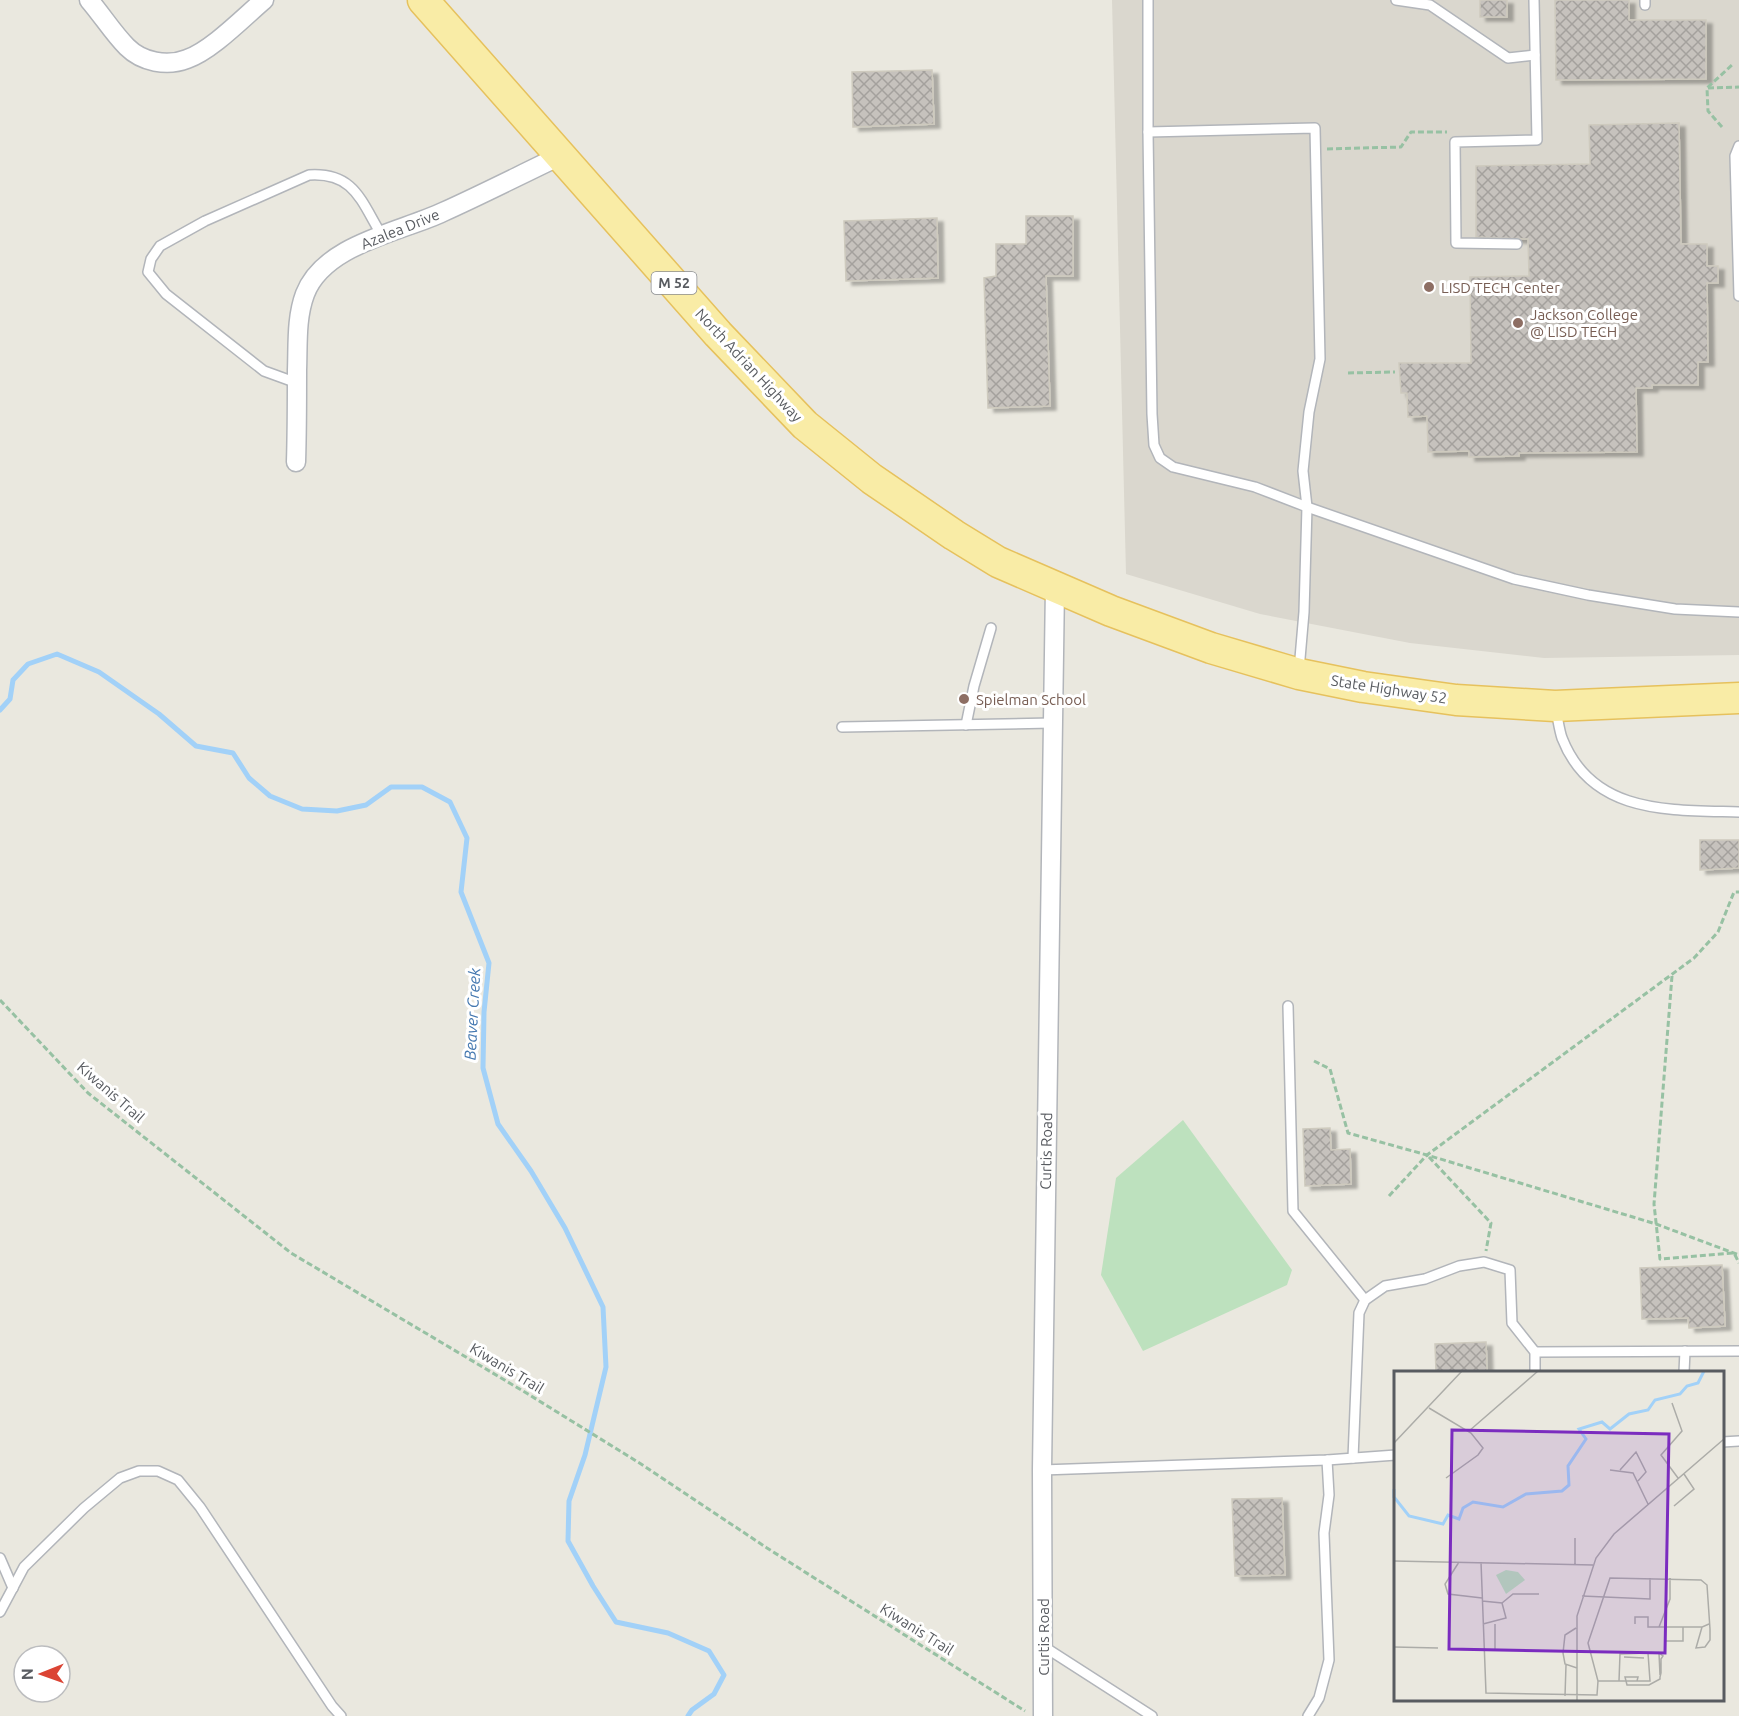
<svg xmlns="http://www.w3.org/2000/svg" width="1739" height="1716" viewBox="0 0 1739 1716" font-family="Ubuntu,sans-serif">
	<defs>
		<pattern id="building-cross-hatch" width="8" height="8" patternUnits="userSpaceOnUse" patternTransform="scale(1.5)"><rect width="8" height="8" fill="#c6c2bd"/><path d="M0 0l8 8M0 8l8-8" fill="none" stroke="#a4a19d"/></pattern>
		<filter id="shadow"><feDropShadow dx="6" dy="4" stdDeviation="1.5" flood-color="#0004"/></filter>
	</defs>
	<rect width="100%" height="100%" fill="#eae8df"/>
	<path fill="#dad7ce" d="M1112,0H1739V655L1544,658L1410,643L1260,614L1126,574Z"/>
	<path fill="#bde1be" d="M1183,1120L1292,1270L1287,1285L1143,1351L1101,1275L1116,1178Z"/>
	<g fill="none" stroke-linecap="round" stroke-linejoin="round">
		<path stroke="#a2d1f8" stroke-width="5" d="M0,710L10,699L13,680L28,664L57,654L99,672L159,714L196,746L233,753L249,778L270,796L302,809L337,811L366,805L391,787H422L450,802L467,838L461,892L489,963L484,1012L483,1068L498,1124L531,1171L565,1228L603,1307L606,1367L585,1455L569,1501L568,1541L593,1586L616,1622L668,1633L709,1651L724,1675L714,1694L692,1710L688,1716"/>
	</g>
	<g fill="url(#building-cross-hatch)" stroke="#cecabe" stroke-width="1.5" filter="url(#shadow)">
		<rect x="1480" y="0" width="27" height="17"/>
		<path d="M1555,0H1629V20H1706V79L1556,80Z"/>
		<path d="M932,70L934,124L853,127L852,72Z"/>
		<path d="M1679,123L1681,244H1707V266H1718V283H1707L1708,362H1698V385H1652V388H1636L1637,452L1519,453V456L1469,457V451L1428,452L1427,416L1408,417L1407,393H1401L1399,363H1471L1470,277L1529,276L1528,239L1476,237V166L1590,164L1589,125Z"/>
		<path d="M1026,216H1073V276H1046L1050,406L988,408L984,278L996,276V244H1026Z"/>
		<path d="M937,218L938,278L846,281L844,221Z"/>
		<path d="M1700,840H1739V868L1700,870Z"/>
		<path d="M1330,1128L1331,1150L1350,1149L1351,1184L1305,1186L1303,1129Z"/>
		<path d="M1722,1265L1725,1326L1689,1328L1688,1318L1642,1319L1640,1268Z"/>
		<path d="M1486,1342L1487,1371L1436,1372L1435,1344Z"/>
		<path d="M1282,1498L1285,1575L1235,1576L1232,1499Z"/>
	</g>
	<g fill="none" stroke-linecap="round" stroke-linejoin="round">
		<defs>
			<g id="service">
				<path d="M1148,0V132L1152,414L1154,445L1160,458L1173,467L1255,487L1307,507L1514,579L1588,595L1675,609L1739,612"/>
				<path d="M1396,0L1430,5L1508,58L1535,55"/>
				<path d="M1645,0V5"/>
				<path d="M1148,132L1315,128L1320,359L1309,412L1303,471L1307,507L1304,612L1299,670"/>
				<path d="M1739,146L1735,156L1739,296"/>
				<path d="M1517,244L1456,243L1455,142L1537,140L1534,0"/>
				<path d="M297,383L264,371L166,294L148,272L151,259L160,246L205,221L309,175C354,172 361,201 381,234"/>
				<path d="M1556,711C1558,719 1559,729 1562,738C1592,815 1670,810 1739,812"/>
				<path d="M966,725L974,686L991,628"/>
				<path d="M842,727L1052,723"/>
				<path d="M1288,1006L1293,1211L1365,1300"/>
				<path d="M1535,1352L1739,1351"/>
				<path d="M1684,1372L1685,1351"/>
				<path d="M1722,1442L1739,1441"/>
				<path d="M1353,1458L1359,1313L1365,1300L1385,1286L1425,1279L1459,1266L1484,1262L1510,1270L1512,1323L1535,1352V1372"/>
				<path d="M1042,1470L1327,1460L1396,1455"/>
				<path d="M0,1558L13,1588"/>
				<path d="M0,1612L24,1567L84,1508L120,1478L139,1471H158L178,1480L200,1507L332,1706L341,1716"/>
				<path d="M1043,1646L1152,1716"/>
				<path d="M1308,1716L1319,1698L1329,1660L1324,1533L1329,1495L1327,1460"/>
			</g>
			<g id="minor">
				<path d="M89,0C102,15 113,33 127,47C142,62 167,67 187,59C211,51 244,17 264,0"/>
				<path d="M296,462C297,431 297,401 297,370C298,345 296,318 305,294C324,244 401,232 443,212C483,194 522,174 562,155"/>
				<path d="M1043,1716L1042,1470L1055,586"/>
			</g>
			<path id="primary" d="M423,0L718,334L805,425L872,479L954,535L998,562L1111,611L1211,648L1299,674L1363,687L1456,700L1555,706L1739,698"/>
		</defs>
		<use href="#service" stroke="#b2b5ba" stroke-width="12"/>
		<use href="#minor" stroke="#b2b5ba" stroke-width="21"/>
		<use href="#primary" stroke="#e6c15d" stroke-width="33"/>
		<g stroke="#97c1a3" stroke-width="3" stroke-dasharray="6 3" stroke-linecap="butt">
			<path d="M1708,88L1739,87"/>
			<path d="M1722,127L1708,111L1707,88L1732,65"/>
			<path d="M1327,149L1401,147L1411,132H1447"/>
			<path d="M1348,373L1395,372"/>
			<path d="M1672,976L1654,1204L1660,1259L1734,1253L1739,1263"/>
			<path d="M0,1000L88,1093L291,1253L528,1394L641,1464L767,1548L1025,1711"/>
			<path d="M1314,1061L1330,1069L1348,1133L1427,1155L1656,1224L1739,1255"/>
			<path d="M1429,1157L1491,1223L1486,1251"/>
			<path d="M1389,1196L1427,1155L1694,958L1718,932L1734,892H1739"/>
		</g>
		<use href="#service" stroke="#fff" stroke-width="9"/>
		<use href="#minor" stroke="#fff" stroke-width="18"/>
		<use href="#primary" stroke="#f9eca6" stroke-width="30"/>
	</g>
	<g fill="#8d6e63" stroke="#fff" stroke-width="2">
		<circle cx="1429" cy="287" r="6"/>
		<circle cx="1518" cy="323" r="6"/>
		<circle cx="964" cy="699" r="6"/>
	</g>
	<g text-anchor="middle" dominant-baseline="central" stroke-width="6" stroke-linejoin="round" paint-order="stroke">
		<rect fill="#fff" stroke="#8a8c90" stroke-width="1.5" x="651.5" y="272" width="45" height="22" rx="4.5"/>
		<g font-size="14" font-weight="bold" fill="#585b60">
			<text x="674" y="283">M 52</text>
		</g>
		<g font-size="15" fill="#585b60" stroke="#fff">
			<text transform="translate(400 229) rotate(-22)">Azalea Drive</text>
			<text transform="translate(749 365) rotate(47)">North Adrian Highway</text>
			<text transform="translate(1389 689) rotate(9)">State Highway 52</text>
			<text transform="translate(111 1092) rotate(41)">Kiwanis Trail</text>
			<text transform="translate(1046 1151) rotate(-89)">Curtis Road</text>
			<text transform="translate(507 1368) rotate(31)">Kiwanis Trail</text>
			<text transform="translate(917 1629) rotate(32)">Kiwanis Trail</text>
			<text transform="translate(1043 1637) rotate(-90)">Curtis Road</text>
		</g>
		<g font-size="15" fill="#785e54" stroke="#fff" text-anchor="start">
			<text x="1441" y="287">LISD TECH Center</text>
			<text x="1530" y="314">Jackson College<tspan x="1530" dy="17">@ LISD TECH</tspan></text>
			<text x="976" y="699">Spielman School</text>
		</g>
		<g font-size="16" font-style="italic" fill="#4478b0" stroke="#fff">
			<text transform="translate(472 1014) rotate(-87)">Beaver Creek</text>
		</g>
	</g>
	<g transform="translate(1394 1371)">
		<rect width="330" height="330" fill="#eae8df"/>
		<path d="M112,199L124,201L131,209L112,223L102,204Z" fill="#bde1be"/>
		<path fill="none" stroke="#a2d1f8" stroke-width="3" d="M0,118V126L15,145L49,153L54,144L65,148L69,137L79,131L109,136L132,123L168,120L175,114L174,95L192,68L185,58L208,51L216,58L235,43L254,39L261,29L286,23L293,15L304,12L310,0"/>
		<path fill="none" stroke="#acaca8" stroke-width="1.5" d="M278,32L288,60L267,84L284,107M35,37L77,62L89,77L84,84L52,107M75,60L144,0M0,72L68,0M216,99L239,102L254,133M226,99L242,81L252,101L244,110M280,135L300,118L290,103M181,167V194M0,190L199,194M65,191L51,213L54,223L88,227M87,191L92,322L203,324L204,310L194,272L216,207L307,209L313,214L316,258V269L311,276L302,277L308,256L315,253M188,225L256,228V207M88,230L108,232L112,247L89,253M108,232L119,223H145M241,253V246H254V256H308M265,256L276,228V207M182,257L171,264L169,282L171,293L183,297M271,270H289V256M0,276L44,277M101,280V253M230,286L250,287M204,310H256L254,282L226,283L225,310M243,310L244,306H231L233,314H255L266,308V306L267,302V288L269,285L265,282L266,304M171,325L172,294M183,330V245L202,187L220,163L330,68"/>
		<path fill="#7b2cbf" fill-opacity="0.15" stroke="#7b2cbf" stroke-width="3" d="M58,59L275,63L271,282L55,278Z"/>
		<rect width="330" height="330" fill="none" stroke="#585b60" stroke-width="3"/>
	</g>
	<g transform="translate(42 1674) rotate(269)"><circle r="28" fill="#ffffff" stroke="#bcbdbf" stroke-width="1.5"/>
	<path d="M0-4.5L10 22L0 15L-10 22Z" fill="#db4434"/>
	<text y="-9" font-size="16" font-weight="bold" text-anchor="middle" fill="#585b60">N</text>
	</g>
</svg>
